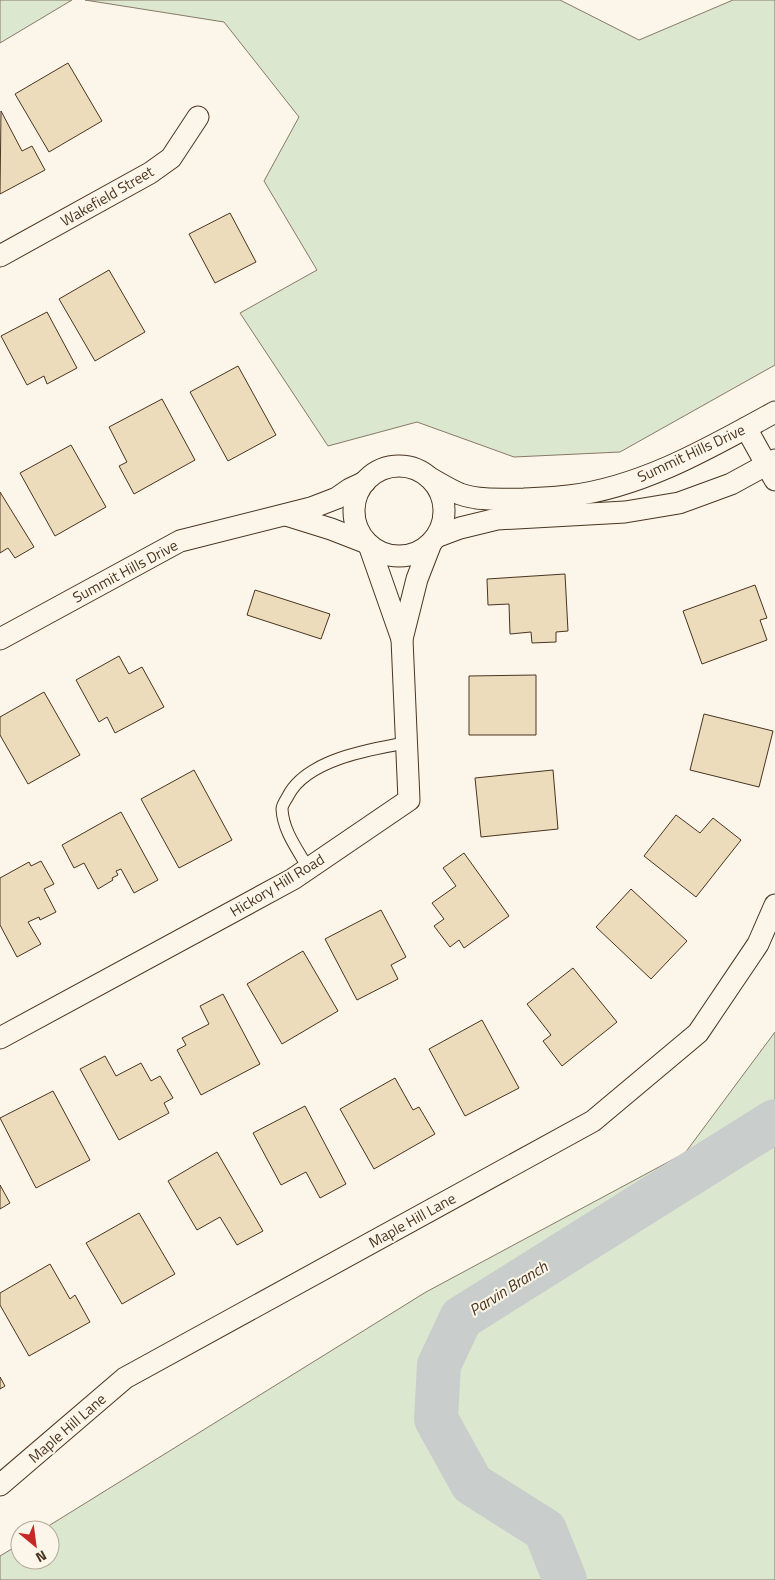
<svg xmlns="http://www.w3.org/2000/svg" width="775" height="1580" viewBox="0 0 775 1580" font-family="'Titillium Web',sans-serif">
	<rect width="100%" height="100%" fill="#fbf6e9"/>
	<g fill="#dce7d0" stroke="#887966">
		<path d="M0,0H72L0,43Z"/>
		<path d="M85,0H560L639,40L733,0H775V365L620,452L514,457L417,422L328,446L240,313L317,270L264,181L299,117L224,22Z"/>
		<path d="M775,1032V1580H0V1556L20,1544V1560H50V1530H42L426,1292L685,1153Z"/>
	</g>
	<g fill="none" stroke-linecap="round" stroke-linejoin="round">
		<path stroke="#c9cecd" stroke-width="44" d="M565,1580L545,1530L472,1484L436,1419L439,1365L461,1318L775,1121"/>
	</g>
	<g fill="#ecdcbc" stroke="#4a3520">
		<path d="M68,63L102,121L49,152L15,94Z"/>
		<path d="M1,111L22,151L32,146L45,170L0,194Z"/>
		<path d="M230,213L256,262L215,283L189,234Z"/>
		<path d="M109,270L145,332L95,361L59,299Z"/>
		<path d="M47,312L77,368L47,384L44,376L27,385L1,336Z"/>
		<path d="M238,366L276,435L228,461L190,392Z"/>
		<path d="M162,399L195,460L134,494L119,466L127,462L109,427Z"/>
		<path d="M71,445L106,507L55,536L20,473Z"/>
		<path d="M0,492L34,547L15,558L8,548L0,553Z"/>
		<path d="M565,574L568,631L556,632V642L532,643L531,632L510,634L509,604L488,605L487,579Z"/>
		<path d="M755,585L767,618L760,620L767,640L702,664L683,611Z"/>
		<path d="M255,590L330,614L321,639L247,615Z"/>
		<path d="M119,656L129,674L142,667L164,707L115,733L107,717L99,722L76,680Z"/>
		<path d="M536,675V735H469V676Z"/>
		<path d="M44,692L80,755L28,784L0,735V717Z"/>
		<path d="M704,714L773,731L759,787L690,770Z"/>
		<path d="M194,770L232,840L179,868L141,799Z"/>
		<path d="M553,770L558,829L481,837L475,778Z"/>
		<path d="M121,812L158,880L134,893L121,869L116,871L118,875L112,878L113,880L98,889L84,863L74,868L62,845Z"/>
		<path d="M676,815L700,833L713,818L741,840L696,897L644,856Z"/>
		<path d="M464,853L509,916L464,948L459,940L450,947L434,926L444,919L432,903L456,886L443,868Z"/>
		<path d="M41,861L54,884L44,889L56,912L40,920L39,917L28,922L41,944L17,957L0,925V878L29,862L31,866Z"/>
		<path d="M631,889L687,941L651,979L596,927Z"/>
		<path d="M381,910L406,957L391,965L398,979L357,1000L325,939Z"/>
		<path d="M303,951L338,1011L282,1044L247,984Z"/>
		<path d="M573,968L617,1022L562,1066L543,1041L551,1035L527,1004Z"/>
		<path d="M223,994L260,1064L201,1095L177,1050L186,1045L182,1038L209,1024L200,1006Z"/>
		<path d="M482,1020L519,1088L465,1116L429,1049Z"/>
		<path d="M105,1056L116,1076L141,1063L151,1081L160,1076L173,1098L164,1103L169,1113L119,1140L80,1069Z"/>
		<path d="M395,1078L413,1110L419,1107L435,1134L374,1169L340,1109Z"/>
		<path d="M53,1091L90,1160L36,1188L0,1118Z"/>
		<path d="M305,1106L346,1184L320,1198L306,1172L281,1185L253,1133Z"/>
		<path d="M217,1152L263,1231L237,1245L220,1217L197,1230L168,1181Z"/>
		<path d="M0,1185L10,1203L0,1209Z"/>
		<path d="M139,1213L175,1274L122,1304L86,1243Z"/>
		<path d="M50,1264L70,1299L75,1295L90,1322L29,1356L0,1305V1293Z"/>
		<path d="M0,1377L5,1386L0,1389Z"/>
	</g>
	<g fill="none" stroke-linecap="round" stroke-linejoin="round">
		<defs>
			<path id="lane" d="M308,868C298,850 283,831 282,809C282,805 286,800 288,796C306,760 370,749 406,743"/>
			<g id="street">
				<path d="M0,256L150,173L171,158L198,117"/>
				<path d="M746,428L775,480"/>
				<circle cx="399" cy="511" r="45"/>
				<path d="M430,478C439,483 450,490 460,494C480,501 503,499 524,499C539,498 554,498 569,496C643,487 711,447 775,412"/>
				<path d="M286,515L331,529L367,543"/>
				<path d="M436,537L460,528L497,519L625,512L679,503L731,484L775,460"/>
				<path d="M369,545L402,639"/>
				<path d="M0,639L180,541L311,508L337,498L350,489L365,482"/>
				<path d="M0,1038L293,879L409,800L402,639L417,579L431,543"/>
				<path d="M0,1485L125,1378L593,1121L698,1033L758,944L775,905"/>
			</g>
		</defs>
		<use href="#lane" stroke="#4a3520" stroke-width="13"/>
		<use href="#street" stroke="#4a3520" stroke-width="23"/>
		<use href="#lane" stroke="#fbf6e9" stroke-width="11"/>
		<use href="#street" stroke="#fbf6e9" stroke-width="21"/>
	</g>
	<g text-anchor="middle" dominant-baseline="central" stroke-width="4" stroke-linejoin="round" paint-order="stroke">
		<g font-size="15" fill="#4a3520" stroke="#fbf6e9">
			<text transform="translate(107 196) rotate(-30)">Wakefield Street</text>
			<text transform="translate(691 453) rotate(-25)">Summit Hills Drive</text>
			<text transform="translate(125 571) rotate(-28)">Summit Hills Drive</text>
			<text transform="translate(277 885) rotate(-31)">Hickory Hill Road</text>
			<text transform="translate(412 1220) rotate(-29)">Maple Hill Lane</text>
			<text transform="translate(67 1428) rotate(-41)">Maple Hill Lane</text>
		</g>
		<g font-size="16" font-style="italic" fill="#4a3520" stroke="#fbf6e9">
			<text transform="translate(508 1288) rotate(-32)">Parvin Branch</text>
		</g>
	</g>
	<g transform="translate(35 1545) rotate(151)"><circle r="24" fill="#fbf6e9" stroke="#b4a999"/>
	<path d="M0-4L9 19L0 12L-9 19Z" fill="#c62828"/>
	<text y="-8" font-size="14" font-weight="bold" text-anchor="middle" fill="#4a3520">N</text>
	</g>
</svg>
